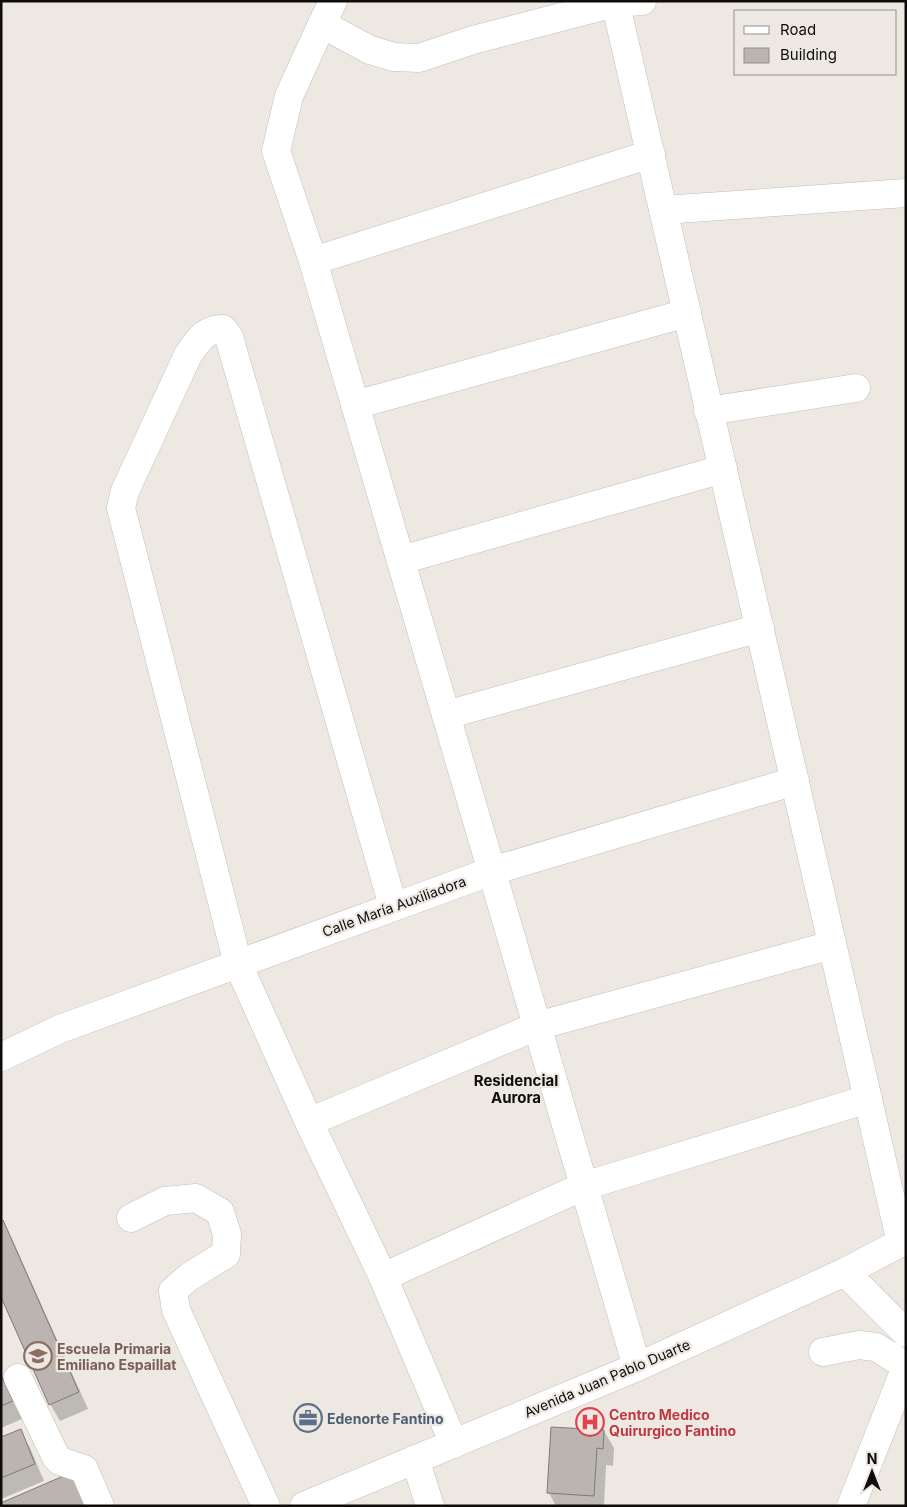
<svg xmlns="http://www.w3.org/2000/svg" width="907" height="1507" viewBox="0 0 907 1507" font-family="Inter,sans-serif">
	<rect width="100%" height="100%" fill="#ede8e2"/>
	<g fill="#0003">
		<path d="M2,1222L12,1239L88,1409L60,1421L50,1404Z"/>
		<path d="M1,1376L22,1419L1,1428Z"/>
		<path d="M20,1431L30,1448L44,1481L1,1499V1439Z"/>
		<path d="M604,1431L614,1448L613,1466L606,1465L604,1506H556L549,1493Z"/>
	</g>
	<g fill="#bbb4b0" stroke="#807976">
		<path d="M3,1220L79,1392L49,1405L1,1297V1221Z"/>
		<path d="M1,1375L13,1401L1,1406Z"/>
		<path d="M551,1427L604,1430L603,1449L597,1448L594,1496L547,1493Z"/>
		<path d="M21,1429L35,1464L1,1478V1437Z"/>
		<path d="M75,1471L90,1506H1V1503Z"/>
	</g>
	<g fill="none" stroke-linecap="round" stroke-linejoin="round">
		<defs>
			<g id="minor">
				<path d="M615,1L901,1243"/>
				<path d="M322,24L333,1"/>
				<path d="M663,210L906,193"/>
				<path d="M313,261L651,154"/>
				<path d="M355,405L687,313"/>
				<path d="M708,411L856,388"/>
				<path d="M401,560L723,469"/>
				<path d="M446,715L760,628"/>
				<path d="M393,906L229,337L223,329C204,329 198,341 188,355L125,491L121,508L238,964L309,1122L383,1277L454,1444"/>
				<path d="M1,1057L60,1029L492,871L795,781"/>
				<path d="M309,1122L537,1026L832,945"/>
				<path d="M131,1218L165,1201L196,1198L220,1212L227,1234L226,1254L189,1277L173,1291L176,1310L266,1506"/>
				<path d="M845,1272L906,1333"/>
				<path d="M383,1277L584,1186L868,1099"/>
				<path d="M823,1352L859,1345L876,1347L906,1366"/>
				<path d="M637,1367L313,261L276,151L289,96L322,24L370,50L394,57L419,58L473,40L615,3L642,1"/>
				<path d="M18,1378L56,1457L60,1461L84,1469L100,1506"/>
				<path d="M415,1459L430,1506"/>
				<path d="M851,1506L906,1367"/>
			</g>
			<path id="major" d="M304,1506L637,1367L845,1272L906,1240"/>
		</defs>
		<use href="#minor" stroke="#c3beb8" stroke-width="29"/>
		<use href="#major" stroke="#c3beb8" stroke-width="29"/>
		<use href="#minor" stroke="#fff" stroke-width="28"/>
		<use href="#major" stroke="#fff" stroke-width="28"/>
	</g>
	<defs>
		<symbol id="school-ring" viewBox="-11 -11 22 22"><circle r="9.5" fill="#ede8e2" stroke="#8d6e63" stroke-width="1.5"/><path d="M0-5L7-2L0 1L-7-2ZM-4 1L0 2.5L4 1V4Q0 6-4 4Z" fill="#8d6e63"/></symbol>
		<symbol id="office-ring" viewBox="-11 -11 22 22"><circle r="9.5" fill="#ede8e2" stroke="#5c6f8a" stroke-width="1.5"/><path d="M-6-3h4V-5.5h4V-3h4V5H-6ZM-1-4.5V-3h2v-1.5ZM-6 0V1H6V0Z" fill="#5c6f8a"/></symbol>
		<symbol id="hospital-ring" viewBox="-11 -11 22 22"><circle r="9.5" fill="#ede8e2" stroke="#e0444e" stroke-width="1.5"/><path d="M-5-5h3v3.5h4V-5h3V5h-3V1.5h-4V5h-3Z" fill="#e0444e"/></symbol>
	</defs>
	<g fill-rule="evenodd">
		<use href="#school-ring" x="22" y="1340" width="32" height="32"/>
		<use href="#office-ring" x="292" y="1402" width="32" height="32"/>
		<use href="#hospital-ring" x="574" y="1406" width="32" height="32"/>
	</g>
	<g text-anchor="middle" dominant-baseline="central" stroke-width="4.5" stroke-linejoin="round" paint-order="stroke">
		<g font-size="14" fill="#0e0d0b" stroke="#ede8e2">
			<text transform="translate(394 906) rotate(-20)">Calle María Auxiliadora</text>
			<text transform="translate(607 1378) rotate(-23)">Avenida Juan Pablo Duarte</text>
		</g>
		<g font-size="14" font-weight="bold" fill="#785e54" stroke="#ede8e2" text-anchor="start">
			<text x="57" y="1348">Escuela Primaria<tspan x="57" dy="16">Emiliano Espaillat</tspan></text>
		</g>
		<g font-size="14" font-weight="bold" fill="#be3a42" stroke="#ede8e2" text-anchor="start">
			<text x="609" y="1414">Centro Medico<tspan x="609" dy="16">Quirurgico Fantino</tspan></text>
		</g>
		<g font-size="14" font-weight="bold" fill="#4e5e75" stroke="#ede8e2" text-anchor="start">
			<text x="327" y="1418">Edenorte Fantino</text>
		</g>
		<g font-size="15" font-weight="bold" fill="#0e0d0b" stroke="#ede8e2">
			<text x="516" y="1080">Residencial<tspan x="516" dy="17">Aurora</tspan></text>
		</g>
	</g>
	<rect width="907" height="1507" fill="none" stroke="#0e0d0b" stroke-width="5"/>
	<rect x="734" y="10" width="162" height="65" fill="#ede8e2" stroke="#94908c"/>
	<rect x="744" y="26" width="25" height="8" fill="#ffffff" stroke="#94908c"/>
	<text x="780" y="35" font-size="15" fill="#0e0d0b">Road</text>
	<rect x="744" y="48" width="25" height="15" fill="#bbb4b0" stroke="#94908c"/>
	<text x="780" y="60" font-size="15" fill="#0e0d0b">Building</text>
	<g transform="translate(872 1472)" stroke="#ede8e2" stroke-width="4" paint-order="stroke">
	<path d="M0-4L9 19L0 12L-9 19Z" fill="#0e0d0b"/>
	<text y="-8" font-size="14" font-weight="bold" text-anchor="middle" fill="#0e0d0b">N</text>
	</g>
</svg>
